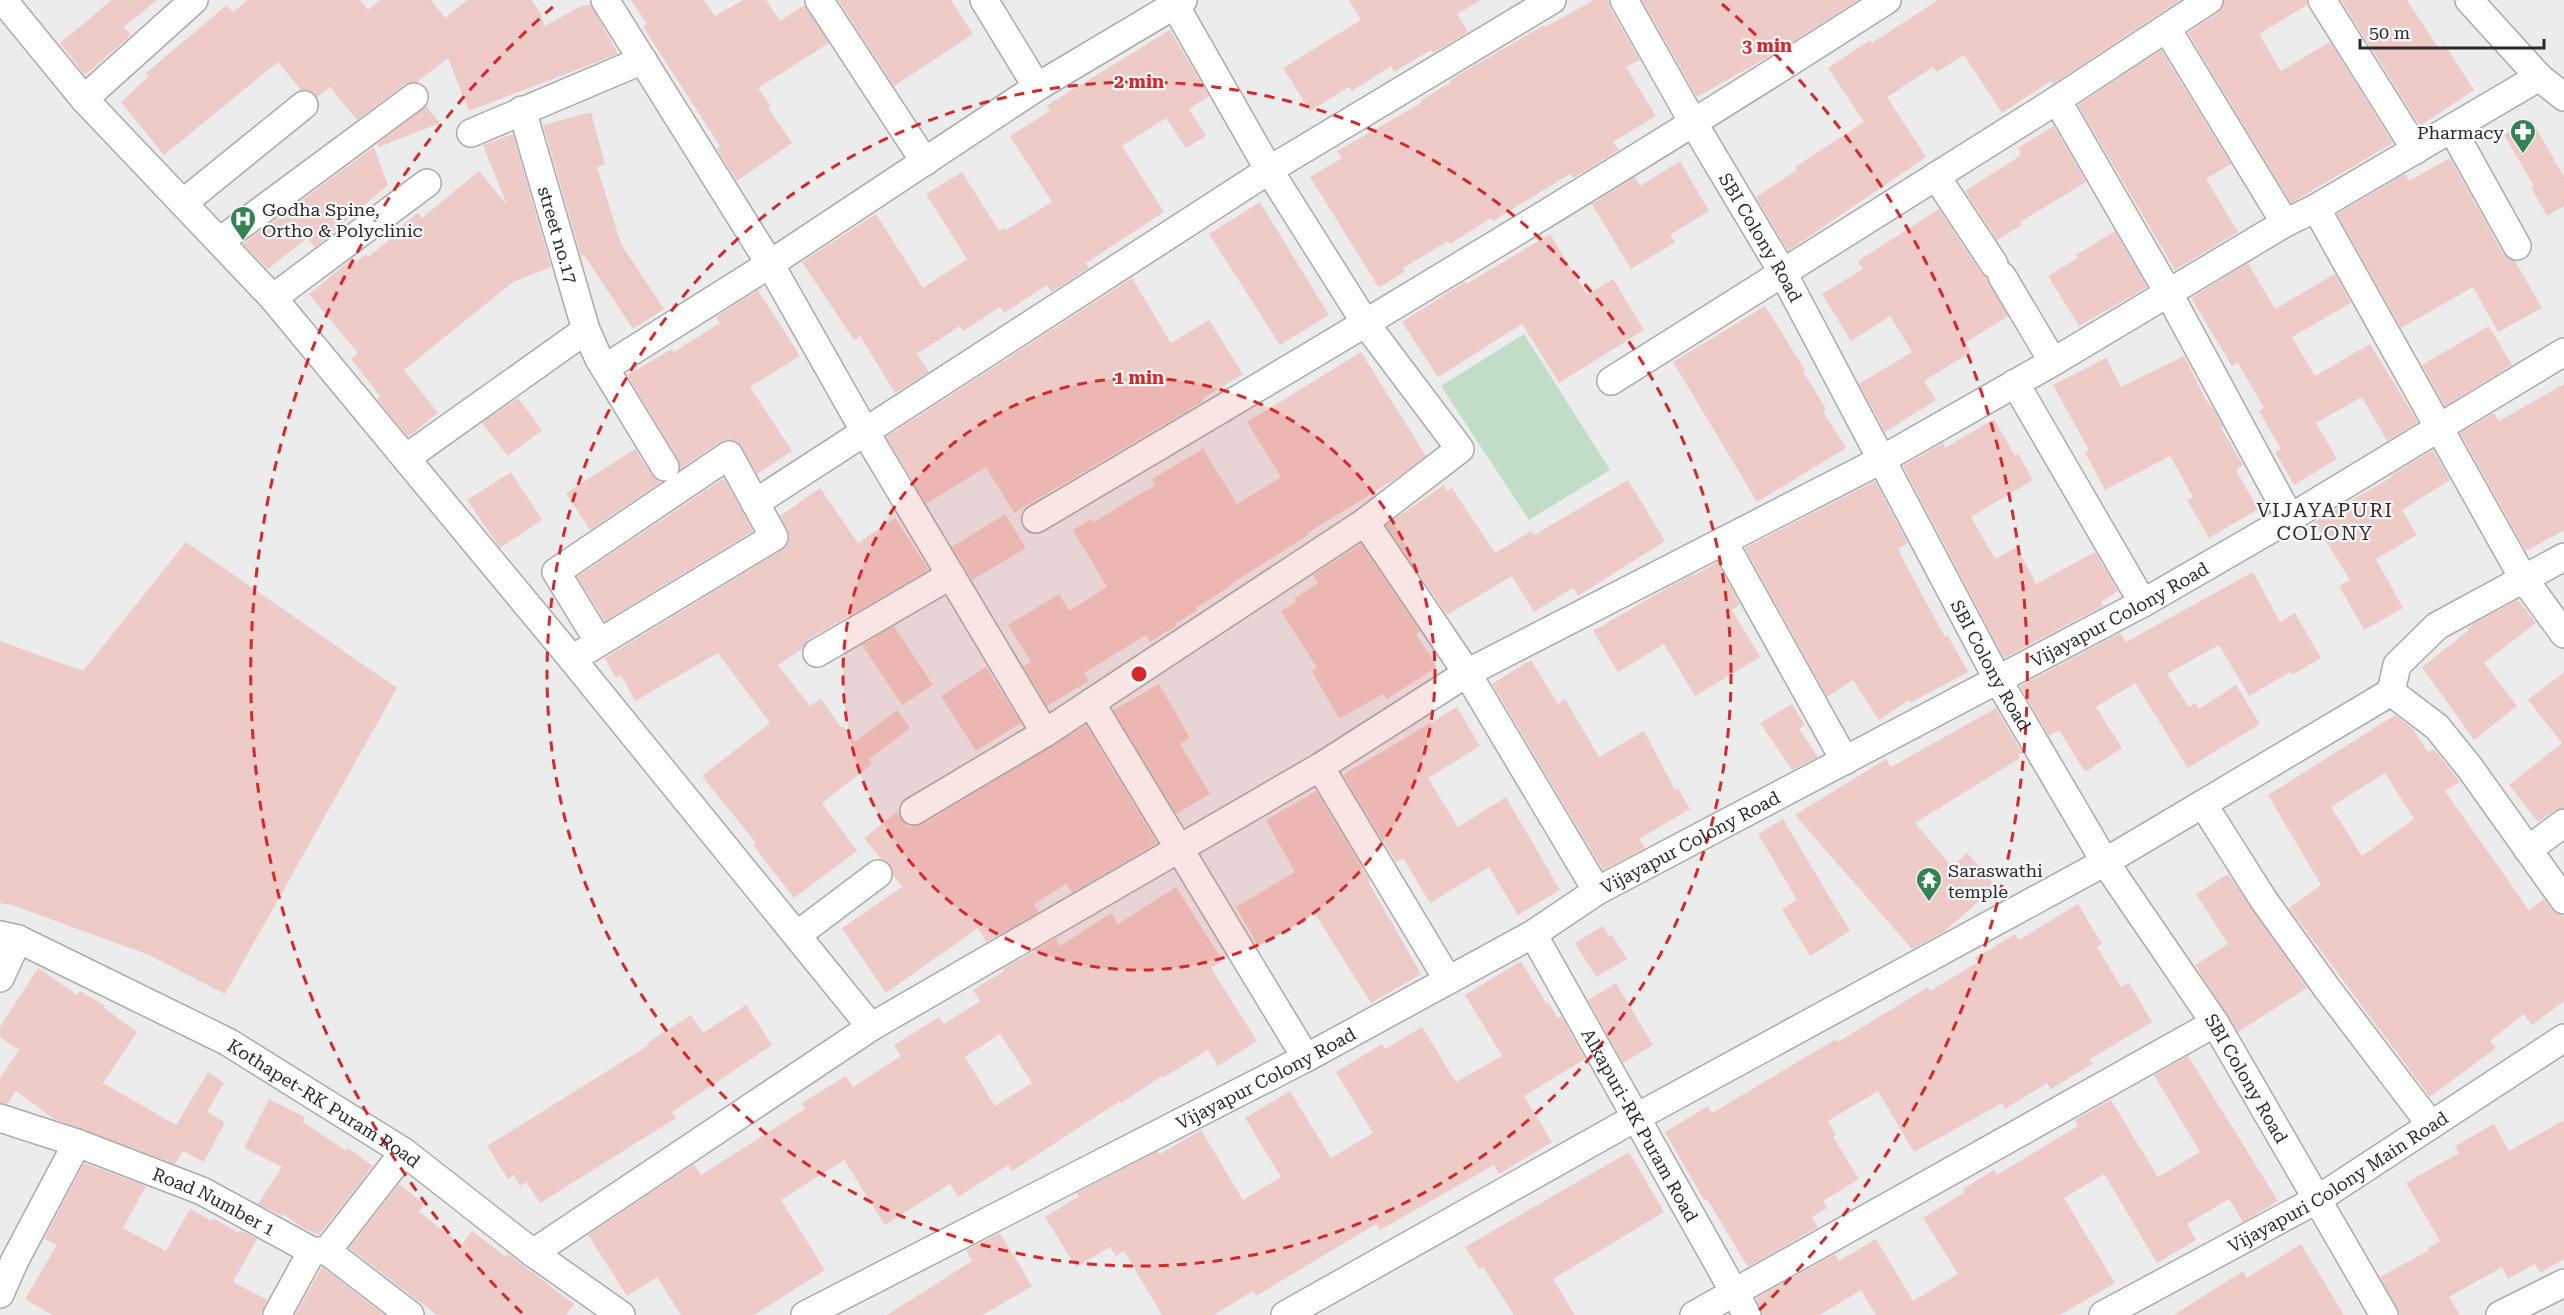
<svg xmlns="http://www.w3.org/2000/svg" width="2564" height="1315" viewBox="0 0 2564 1315" font-family="'Roboto Serif',serif">
	<rect width="100%" height="100%" fill="#ececed"/>
	<path fill="#c1dcc7" d="M1524,334L1610,470L1529,520L1441,386Z"/>
	<g fill="#efcbc7" fill-rule="evenodd">
		<path d="M112,0H157L124,27L131,35L85,75L60,43Z"/>
		<path d="M248,0H360L368,10L380,0H431L445,18L467,0H531L539,11L545,26L583,5H591L618,54L469,111L448,58L417,82L405,84L357,120L330,87L317,97L310,91L301,90L278,62L164,155L121,102L149,76L146,73L227,5L233,12Z"/>
		<path d="M631,0H704L715,16L743,0H766L780,21L805,5L829,43L758,88L771,106L768,108L792,143L737,181L717,149L720,146L643,27L647,24Z"/>
		<path d="M838,0H951L973,34L894,86Z"/>
		<path d="M1349,0H1481L1457,14L1468,32L1433,53L1431,50L1394,72L1391,66L1352,91L1349,87L1310,111L1283,68L1361,20Z"/>
		<path d="M1594,0H1608L1610,8L1640,60L1626,67L1656,116L1613,142L1619,150L1575,177L1573,178L1570,174L1493,221L1491,218L1450,244L1448,241L1403,268L1405,271L1379,288L1310,177L1342,158L1337,151L1421,103L1420,101L1451,82L1450,80L1544,25L1545,27Z"/>
		<path d="M1642,0H1858L1777,52L1697,97Z"/>
		<path d="M1938,0H2180L2053,84L2051,81L2002,113L1964,55L1937,72L1933,67L1887,97L1926,157L1788,251L1756,197L1797,170L1795,167L1864,122L1828,68L1870,40L1872,43Z"/>
		<path d="M2225,0H2306L2307,5L2259,34L2281,71L2330,42L2393,143L2291,203L2188,33L2218,13Z"/>
		<path d="M2341,0H2407L2439,49L2445,45L2474,90L2420,126Z"/>
		<path d="M1170,30L1209,96L1189,109L1206,136L1186,148L1166,118L1122,146L1164,212L1086,263L1089,268L1051,292L1047,285L1004,313L1000,307L963,331L960,326L917,354L929,372L895,393L860,336L854,340L802,262L876,214L923,288L967,259L926,194L962,172L999,231L1004,228L1006,230L1052,202L1010,136L1050,111L1046,106Z"/>
		<path d="M2161,50L2231,164L2206,179L2238,232L2175,270L2078,105Z"/>
		<path d="M426,106L440,123L379,147L377,144Z"/>
		<path d="M591,112L605,164L597,167L621,244L664,309L633,329L584,255L581,256L543,125Z"/>
		<path d="M2531,119L2564,177V206L2547,216L2531,187L2534,186L2504,135Z"/>
		<path d="M2054,126L2086,182L2020,222L2022,225L1997,240L1965,191L2020,156L2019,147Z"/>
		<path d="M513,134L551,267L513,282L404,370L438,413L408,437L377,399L381,397L351,359L358,353L309,294L353,258L356,262L366,254L368,257L404,228L401,226L418,213L422,218L479,171L507,205L483,145Z"/>
		<path d="M374,147L388,185L315,247L307,238L268,269L243,244Z"/>
		<path d="M2450,158L2503,254L2515,261L2542,308L2498,332L2473,287L2401,328L2337,214L2405,174L2409,181Z"/>
		<path d="M1680,161L1709,211L1670,235L1675,242L1631,269L1592,204L1635,177L1640,186Z"/>
		<path d="M1260,202L1329,315L1280,345L1209,234Z"/>
		<path d="M1939,209L1981,273L1987,278L2008,316L1965,343L1971,352L1924,381L1936,400L1885,432L1859,384L1912,352L1890,316L1851,341L1822,294L1863,269L1858,261Z"/>
		<path d="M2115,231L2147,287L2079,326L2048,276L2078,258L2076,255Z"/>
		<path d="M1550,234L1587,295L1613,279L1644,330L1559,383L1522,324L1438,377L1402,322L1465,282L1466,284Z"/>
		<path d="M2248,263L2275,309L2335,274L2351,303L2292,337L2315,376L2370,344L2418,422L2387,441L2362,397L2316,423L2337,459L2294,485L2275,452L2281,449L2259,411L2264,408L2238,363L2232,366L2191,298Z"/>
		<path d="M1132,278L1171,343L1209,320L1243,374L1202,399L1204,401L1014,513L986,467L926,504L886,437Z"/>
		<path d="M758,290L800,356L750,387L792,451L757,474L742,447L736,441L728,439L720,442L680,469L678,459L627,375L672,349L674,352L720,323L716,317Z"/>
		<path d="M1765,306L1805,370L1803,371L1826,409L1823,411L1846,448L1757,502L1673,362Z"/>
		<path d="M2489,326L2512,365L2445,406L2422,365Z"/>
		<path d="M1361,352L1426,456L1394,480L1307,533L1308,535L1231,584L1232,585L1196,608L1198,610L1175,624L1176,626L1150,642L1146,635L1084,673L1089,681L1047,706L1023,666L1031,662L1008,625L1059,594L1069,611L1107,587L1073,530L1091,519L1094,522L1155,485L1152,479L1203,449L1237,504L1281,477L1247,422Z"/>
		<path d="M2184,356L2206,400L2214,410L2223,427L2221,428L2243,465L2236,470L2258,509L2209,538L2187,500L2193,497L2170,456L2105,490L2085,452L2089,450L2053,385L2106,358L2121,387Z"/>
		<path d="M2564,384V530L2526,551L2460,433L2494,413L2499,421Z"/>
		<path d="M518,398L542,430L508,456L482,423Z"/>
		<path d="M1994,419L2015,456L2018,454L2033,480L1971,517L1995,559L2017,547L2036,584L2095,552L2118,591L2101,602L2103,606L2004,658L1903,466L1943,443L1945,448Z"/>
		<path d="M635,449L652,475L661,482L590,530L566,493Z"/>
		<path d="M2433,450L2450,480L2402,510L2417,535L2376,559L2403,608L2364,630L2339,586L2350,580L2314,522L2392,477L2390,476Z"/>
		<path d="M511,472L542,520L500,548L467,500Z"/>
		<path d="M724,478L753,531L605,621L577,577Z"/>
		<path d="M1628,480L1665,541L1578,596L1573,588L1534,612L1512,576L1447,615L1386,525L1444,485L1447,491L1452,488L1495,553L1531,531L1534,535Z"/>
		<path d="M1875,481L1908,543L1899,548L1900,554L1945,637L1948,636L1968,672L1910,703L1909,700L1879,720L1853,680L1827,697L1745,548Z"/>
		<path d="M820,488L858,543L895,518L929,570L809,639L802,649L778,665L810,706L821,699L841,727L843,726L855,742L897,710L910,728L869,759L872,764L822,803L857,851L794,898L753,845L756,843L702,776L770,723L718,653L635,701L621,675L616,678L605,658L782,550L788,544L790,537L780,516Z"/>
		<path d="M1005,514L1026,548L972,580L952,547Z"/>
		<path d="M186,542L397,688L225,994L149,955L12,905L0,903V641L83,671Z"/>
		<path d="M1361,544L1420,632L1416,634L1437,667L1387,699L1383,694L1339,719L1312,671L1317,668L1281,611L1296,602L1294,599L1318,583L1313,575Z"/>
		<path d="M1717,562L1740,604L1732,610L1760,657L1695,696L1664,644L1618,672L1593,631L1669,587L1694,574L1695,575Z"/>
		<path d="M2253,572L2280,622L2295,613L2321,658L2292,675L2290,672L2249,696L2219,645L2167,674L2189,707L2195,703L2199,709L2236,685L2260,724L2188,768L2135,683L2096,707L2122,748L2085,772L2059,730L2049,736L2020,686L2120,633L2126,642Z"/>
		<path d="M2518,600L2536,623L2484,663L2517,706L2474,740L2422,667L2468,631L2467,629L2473,624Z"/>
		<path d="M894,626L933,685L902,705L862,645Z"/>
		<path d="M1531,660L1558,704L1565,699L1599,757L1644,731L1675,790L1678,788L1690,809L1639,839L1645,848L1603,870L1492,684Z"/>
		<path d="M986,667L1021,723L976,751L941,696Z"/>
		<path d="M2564,672V808L2555,810L2538,822L2509,785L2562,743L2528,700Z"/>
		<path d="M1159,684L1190,738L1180,744L1210,794L1176,814L1113,710Z"/>
		<path d="M1792,704L1805,725L1799,729L1818,757L1792,770L1760,723Z"/>
		<path d="M1457,707L1480,746L1428,778L1458,827L1506,797L1560,890L1518,915L1489,867L1430,903L1403,858L1396,862L1343,775Z"/>
		<path d="M1996,708L2022,753L2018,755L2020,758L1915,823L1952,867L1967,853L1996,886L1944,932L1912,949L1795,815L1886,759L1891,767Z"/>
		<path d="M2395,715L2413,729L2428,752L2434,749L2460,782L2445,791L2529,910L2544,899L2552,910L2564,917V1001L2532,1025L2524,1014L2490,1041L2496,1048L2430,1097L2289,908L2321,885L2268,795ZM2385,773L2414,819L2362,856L2331,807Z"/>
		<path d="M1086,725L1157,843L1072,893L1066,884L1034,904L1039,912L986,942L978,928L886,993L842,928L902,887L893,875L890,864L881,859L864,838L897,812L908,827L922,825Z"/>
		<path d="M1316,791L1370,881H1368L1421,974L1371,1003L1315,914L1258,946L1236,907L1295,872L1266,820Z"/>
		<path d="M1783,819L1850,931L1810,956L1782,909L1797,900L1758,834Z"/>
		<path d="M2228,874L2307,988L2238,1032L2195,965L2228,944L2196,894Z"/>
		<path d="M1176,887L1223,961L1211,968L1257,1041L1218,1066L1208,1050L1163,1078L1162,1076L1121,1103L1120,1101L1012,1171L1008,1165L958,1197L950,1184L885,1225L844,1160L781,1200L825,1270L754,1315H681L657,1277L627,1296L588,1235L694,1164L701,1175L805,1109L802,1103L846,1076L853,1087L901,1056L894,1045L939,1017L944,1024L980,1001L973,990L1004,971L1003,969L1056,938L1060,946L1111,913L1118,924ZM1000,1034L1032,1083L995,1106L965,1057Z"/>
		<path d="M2078,904L2102,944L2097,947L2121,987L2129,983L2152,1022L2090,1059L2092,1064L2051,1089L2047,1083L2005,1109L2002,1103L1914,1152L1878,1091L1828,1121L1836,1135L1833,1137L1859,1179L1823,1201L1827,1208L1812,1217L1818,1227L1748,1267L1707,1199L1704,1200L1665,1132L1708,1106L1712,1113L1836,1039L1838,1042L1928,987L1930,991L1978,962L1975,958L2015,934L2019,940Z"/>
		<path d="M1603,926L1609,936L1612,935L1627,959L1596,977L1575,943Z"/>
		<path d="M1521,961L1546,1003L1548,1002L1558,1018L1561,1016L1585,1059L1524,1096L1552,1142L1499,1174L1494,1165L1380,1230L1376,1224L1256,1296L1253,1291L1214,1315H1162L1124,1251L1116,1256L1110,1247L1076,1267L1045,1217L1079,1196L1077,1193L1158,1151L1160,1154L1201,1130L1243,1200L1281,1177L1245,1118L1290,1091L1331,1158L1373,1133L1336,1072L1382,1044L1385,1049L1422,1027L1456,1082L1502,1056L1465,995Z"/>
		<path d="M38,968L77,995L80,991L105,1006L104,1008L137,1032L103,1083L176,1125L208,1072L224,1083L207,1112L225,1122L204,1162L183,1151L175,1164L54,1119L16,1091L7,1104L0,1103V1078L19,1050L0,1037V1027Z"/>
		<path d="M1616,983L1653,1045L1623,1063L1588,1000Z"/>
		<path d="M746,1005L772,1045L672,1112L676,1118L540,1203L526,1182L520,1186L514,1175L508,1179L487,1146L649,1045L647,1043L691,1015L703,1033Z"/>
		<path d="M2188,1056L2278,1201L2250,1218L2243,1222L2229,1199L2187,1224L2196,1240L2157,1263L2104,1174L2064,1198L2115,1283L2060,1315H1876L1861,1290L1820,1315H1763L1756,1298L1835,1254L1839,1261L1876,1239L1913,1301L1958,1274L1923,1218L1965,1192L1963,1189L1994,1170L1997,1175L2078,1126L2075,1120L2111,1100L2158,1177L2200,1152L2154,1075Z"/>
		<path d="M269,1099L305,1117L303,1122L346,1151L348,1148L373,1166L319,1235L303,1228L283,1214L282,1216L258,1204L282,1167L244,1148Z"/>
		<path d="M2564,1120V1259L2540,1273L2535,1264L2508,1279L2502,1267L2449,1297L2460,1315H2400L2380,1277L2429,1250L2428,1248L2440,1241L2406,1183L2459,1153L2455,1146L2494,1124L2509,1151Z"/>
		<path d="M1629,1152L1664,1212L1553,1279L1575,1315H1514L1483,1267L1479,1269L1465,1247Z"/>
		<path d="M84,1163L146,1186L123,1228L166,1251L190,1209L212,1221L213,1218L239,1233L240,1230L257,1239L233,1282L267,1300L261,1315H52L25,1299L57,1245L44,1239Z"/>
		<path d="M399,1184L424,1204L419,1212L462,1245L472,1231L506,1257L508,1254L574,1304L566,1315H437L349,1248Z"/>
		<path d="M1000,1233L1032,1286L983,1315H887L972,1261L966,1250Z"/>
		<path d="M2301,1244L2344,1315H2174L2243,1271L2247,1278Z"/>
		<path d="M322,1267L384,1315H295Z"/>
	</g>
	<g fill="none" stroke-linecap="round" stroke-linejoin="round">
		<defs>
			<g id="minor">
				<path d="M3,0L84,99L273,298L572,659L871,1027"/>
				<path d="M605,0L770,264L864,430L1045,733"/>
				<path d="M819,0L925,162"/>
				<path d="M984,0L1037,87"/>
				<path id="s1" d="M1624,0L1694,124L1783,273L1998,680L2105,862L2215,1023L2384,1315"/>
				<path d="M2322,0L2416,150"/>
				<path d="M2469,0L2539,77L2564,97"/>
				<path d="M2167,29L2285,223"/>
				<path d="M84,99L194,0"/>
				<path d="M2057,100L2169,294L2290,518"/>
				<path id="s2" d="M522,110L586,330L599,359L665,467"/>
				<path d="M2452,129L2517,246"/>
				<path d="M471,133L643,60"/>
				<path d="M1936,176L1994,264"/>
				<path d="M183,203L304,105"/>
				<path d="M2316,208L2523,578L2564,634"/>
				<path d="M220,241L414,97"/>
				<path d="M2002,276L2053,362"/>
				<path d="M273,298L427,183"/>
				<path d="M605,368L770,264L1037,87L1183,0"/>
				<path d="M1611,381L2057,100L2209,0"/>
				<path d="M2015,383L2143,603"/>
				<path d="M406,458L586,330"/>
				<path d="M755,503L1269,170L1552,0"/>
				<path d="M1036,519C1322,350 1607,180 1887,0"/>
				<path d="M1365,522L1467,673L1597,891"/>
				<path d="M1723,541L1845,761"/>
				<path d="M2564,557L2437,626L2397,665L2391,692L2437,727L2470,768L2564,900"/>
				<path d="M817,653L951,575"/>
				<path d="M572,659L774,537L729,455L556,572L599,642"/>
				<path d="M1091,703L1306,1058"/>
				<path d="M1320,767L1448,980"/>
				<path d="M2203,804L2263,899L2326,987L2431,1125"/>
				<path d="M914,811L1045,733L1365,522L1460,449L1366,324L1269,170L1172,0"/>
				<path d="M2528,850L2564,823"/>
				<path id="s3" d="M1533,934L1747,1315"/>
				<path id="s4" d="M0,935L18,939L228,1042L404,1152L533,1253L621,1315"/>
				<path d="M797,935L878,874"/>
				<path d="M0,978L18,939"/>
				<path id="s5" d="M0,1118L77,1143L202,1191L312,1251H327L410,1315"/>
				<path d="M327,1251L404,1152"/>
				<path d="M533,1253L871,1027L1320,767L1467,673L1881,460L2053,362L2285,223L2316,208L2539,77"/>
				<path d="M0,1294L15,1260L77,1143"/>
				<path d="M277,1315L312,1251"/>
				<path id="s6" d="M805,1315L1306,1058L1533,934L1597,891L2143,603L2290,518L2564,352"/>
				<path d="M1285,1315L1635,1118L2105,862L2391,692"/>
				<path d="M1694,1315L2215,1023"/>
				<path id="s7" d="M2103,1315L2318,1199L2564,1038"/>
				<path d="M2500,1315L2564,1283"/>
			</g>
		</defs>
		<use href="#minor" stroke="#aaaaab" stroke-width="30"/>
		<use href="#minor" stroke="#fff" stroke-width="27"/>
	</g>
	<circle cx="1139" cy="674" r="296" fill="#d62828" fill-opacity=".12"/>
	<g fill="none" stroke="#d62828" stroke-width="3" stroke-dasharray="10 8">
		<circle cx="1139" cy="674" r="296"/>
		<circle cx="1139" cy="674" r="592"/>
		<path d="M522 1313A888 888 0 0 1 556 4M1722 4A888 888 0 0 1 1756 1313"/>
	</g>
	<defs>
		<symbol id="pharmacy-pin" viewBox="-11 -11 22 30"><path d="M0 17L-7.5 6A9.5 9.5 0 1 1 7.5 6Z" fill="#348353" stroke="#f9f9fb"/><path d="M-2-6h4v4h4v4h-4v4h-4v-4h-4v-4h4Z" fill="#fff"/></symbol>
		<symbol id="hospital-pin" viewBox="-11 -11 22 30"><path d="M0 17L-7.5 6A9.5 9.5 0 1 1 7.5 6Z" fill="#348353" stroke="#f9f9fb"/><path d="M-5-5h3v3.5h4V-5h3V5h-3V1.5h-4V5h-3Z" fill="#fff"/></symbol>
		<symbol id="temple-pin" viewBox="-11 -11 22 30"><path d="M0 17L-7.5 6A9.5 9.5 0 1 1 7.5 6Z" fill="#348353" stroke="#f9f9fb"/><path d="M0-6L5-2H3V0L6.5 2.5H4V6H1.5V3h-3V6H-4V2.5H-6.5L-3 0V-2H-5Z" fill="#fff"/></symbol>
	</defs>
	<g fill-rule="evenodd">
		<use href="#pharmacy-pin" x="2508" y="117" width="30" height="40"/>
		<use href="#hospital-pin" x="228" y="204" width="30" height="40"/>
		<use href="#temple-pin" x="1914" y="865" width="30" height="40"/>
	</g>
	<g text-anchor="middle" dominant-baseline="central" stroke-width="4.5" stroke-linejoin="round" paint-order="stroke">
		<g font-size="18" fill="#2a2a2b" stroke="#f9f9fb" text-anchor="start">
			<text x="2504" y="132" text-anchor="end">Pharmacy</text>
			<text x="262" y="209">Godha Spine,<tspan x="262" dy="21">Ortho &amp; Polyclinic</tspan></text>
			<text x="1948" y="870">Saraswathi<tspan x="1948" dy="21">temple</tspan></text>
		</g>
		<g font-size="18" fill="#2a2a2b" stroke="#f9f9fb">
			<text stroke="none"><textPath href="#s2" startOffset="130">street no.17</textPath></text>
			<text stroke="none"><textPath href="#s1" startOffset="274">SBI Colony Road</textPath></text>
			<text stroke="none"><textPath href="#s6" startOffset="1490">Vijayapur Colony Road</textPath></text>
			<text stroke="none"><textPath href="#s1" startOffset="760">SBI Colony Road</textPath></text>
			<text stroke="none"><textPath href="#s6" startOffset="1004">Vijayapur Colony Road</textPath></text>
			<text stroke="none"><textPath href="#s6" startOffset="518">Vijayapur Colony Road</textPath></text>
			<text stroke="none"><textPath href="#s1" startOffset="1246">SBI Colony Road</textPath></text>
			<text stroke="none"><textPath href="#s4" startOffset="366">Kothapet-RK Puram Road</textPath></text>
			<text stroke="none"><textPath href="#s3" startOffset="219">Alkapuri-RK Puram Road</textPath></text>
			<text stroke="none"><textPath href="#s7" startOffset="270">Vijayapuri Colony Main Road</textPath></text>
			<text stroke="none"><textPath href="#s5" startOffset="230">Road Number 1</textPath></text>
		</g>
		<g font-size="20" letter-spacing="1.5" fill="#2d2d2e" stroke="#f9f9fb">
			<text x="2325" y="510">VIJAYAPURI<tspan x="2325" dy="23">COLONY</tspan></text>
		</g>
	</g>
	<circle cx="1139" cy="674" r="9" fill="#d62828" stroke="#f9f9fb" stroke-width="3"/>
	<g font-size="18" text-anchor="middle" font-weight="bold" fill="#d62828" stroke="#f9f9fb" stroke-width="4.5" stroke-linejoin="round" paint-order="stroke">
		<text x="1767" y="52">3 min</text>
		<text x="1139" y="88">2 min</text>
		<text x="1139" y="384">1 min</text>
	</g>
	<path d="M2360 39v9h184v-9" fill="none" stroke="#2a2a2b" stroke-width="3"/>
	<text x="2369" y="39" font-size="18" fill="#2a2a2b" stroke="#f9f9fb" stroke-width="4.5" paint-order="stroke">50 m</text>
</svg>
